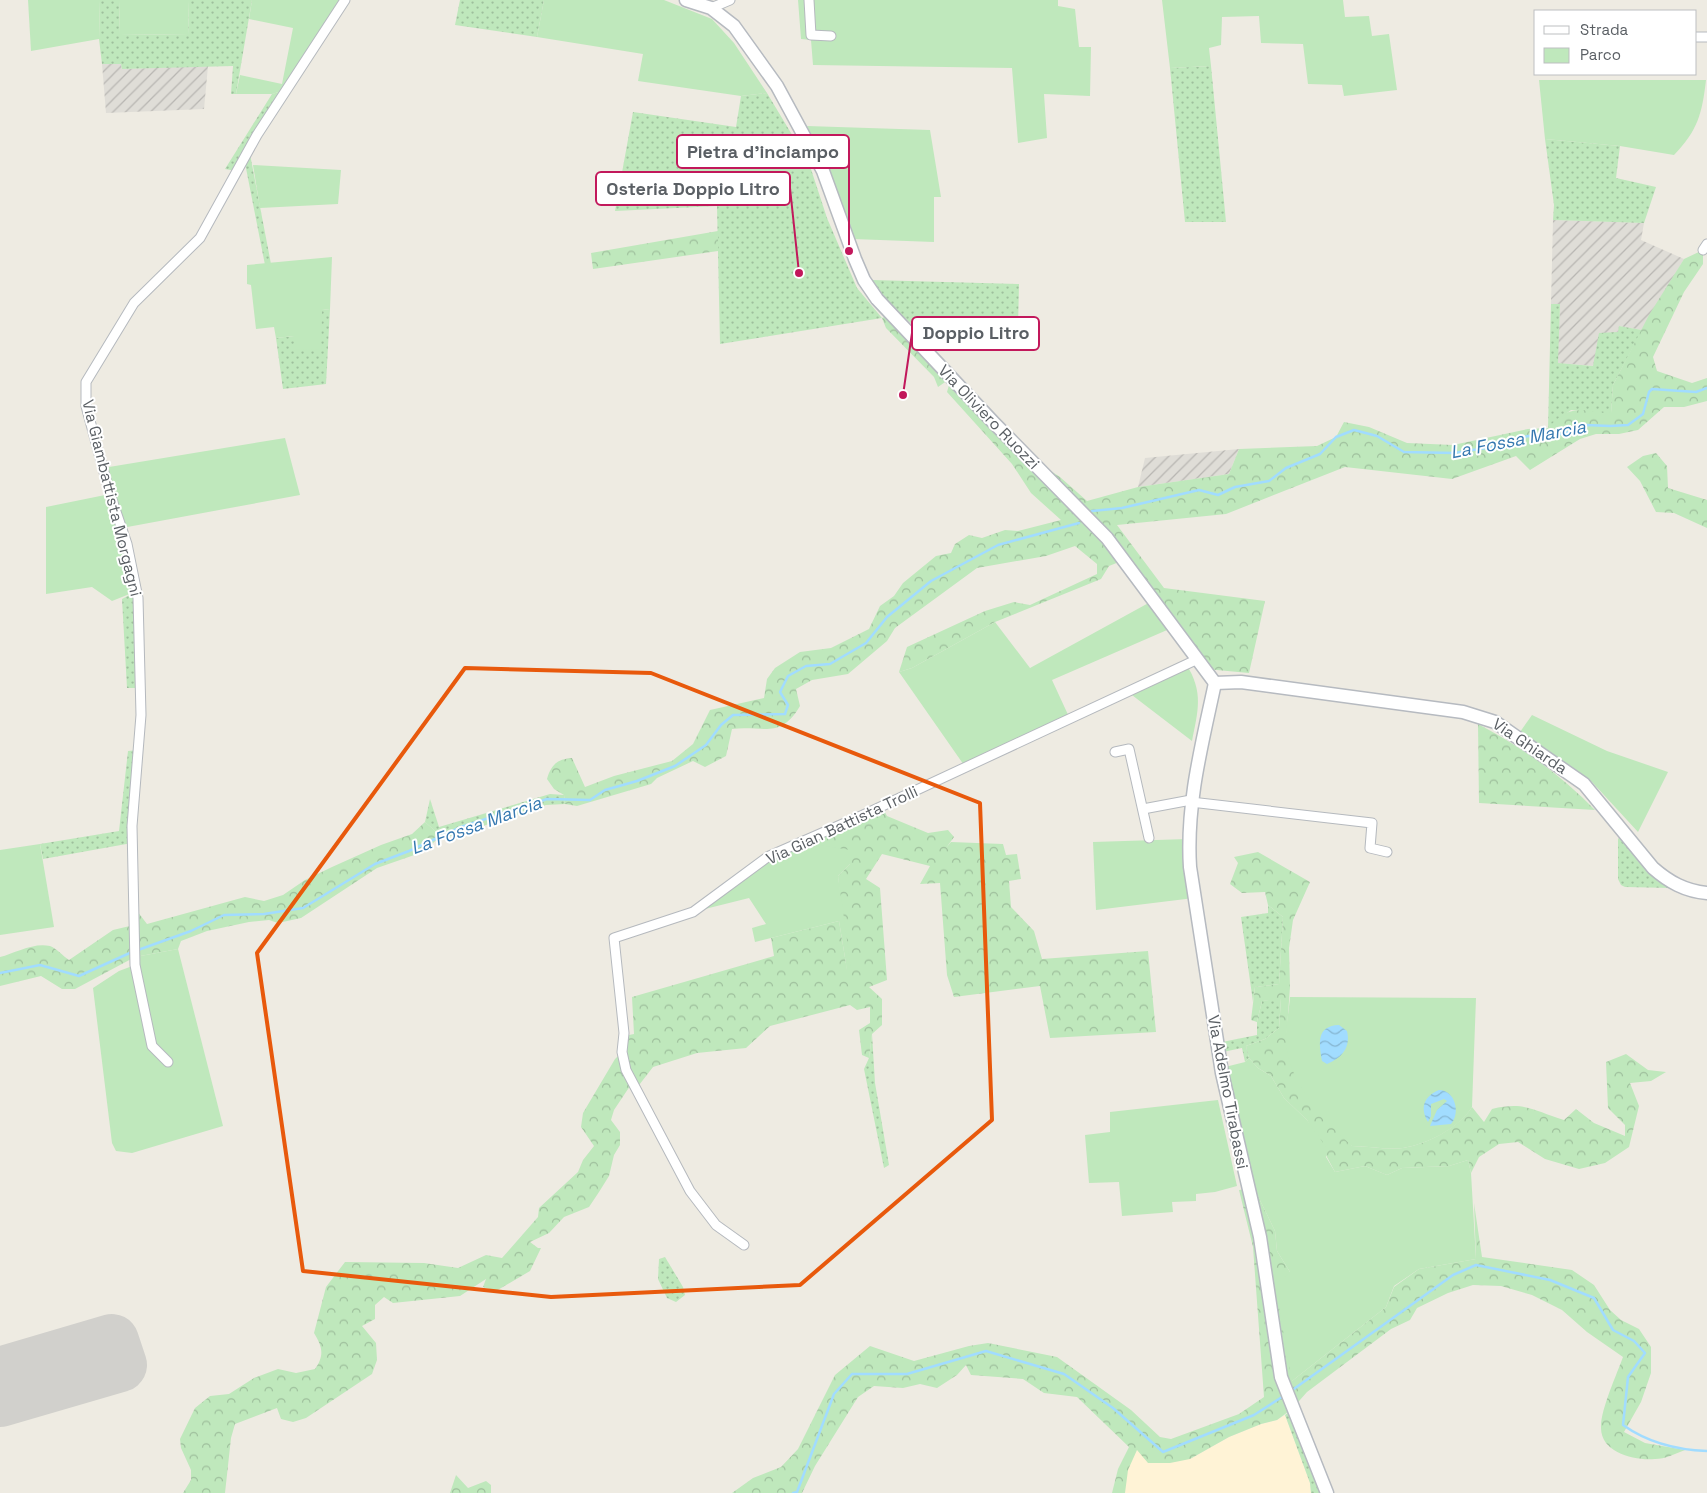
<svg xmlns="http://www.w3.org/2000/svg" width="1707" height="1493" viewBox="0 0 1707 1493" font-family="'Space Grotesk',sans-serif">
	<defs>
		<pattern id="industrial-furrows" width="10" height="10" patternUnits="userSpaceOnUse" patternTransform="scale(1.25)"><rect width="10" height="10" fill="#dfddd7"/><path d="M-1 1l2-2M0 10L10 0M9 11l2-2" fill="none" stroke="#b8b6b2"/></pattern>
		<pattern id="grass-dots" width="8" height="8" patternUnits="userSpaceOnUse" patternTransform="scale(1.25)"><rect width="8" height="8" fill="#bfe8bc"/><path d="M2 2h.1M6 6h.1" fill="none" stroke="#9ebf9c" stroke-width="1.8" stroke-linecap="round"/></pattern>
		<pattern id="forest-crowns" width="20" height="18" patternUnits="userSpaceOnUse" patternTransform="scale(1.25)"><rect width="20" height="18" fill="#bfe8bc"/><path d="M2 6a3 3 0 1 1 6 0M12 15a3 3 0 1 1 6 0" fill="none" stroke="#9ebf9c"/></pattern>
		<pattern id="water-waves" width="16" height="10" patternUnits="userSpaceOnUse" patternTransform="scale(1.25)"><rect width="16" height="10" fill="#a1dcff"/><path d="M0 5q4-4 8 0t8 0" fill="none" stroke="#86b6d2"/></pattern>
	</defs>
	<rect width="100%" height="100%" fill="#eeebe2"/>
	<path fill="#fff3d6" d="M1285,1415L1310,1483L1311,1493H1118L1134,1445L1190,1459L1229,1437L1261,1424L1277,1420Z"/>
	<g fill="url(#industrial-furrows)">
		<path d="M102,64H121L122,69L208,66L204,109L106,113Z"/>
		<path d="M1553,220L1644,223L1641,240L1684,259L1642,330L1619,326V332L1594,366L1557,363L1560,304H1551Z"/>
		<path d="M1239,449L1229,474L1138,487L1145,458Z"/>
	</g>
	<g fill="url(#grass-dots)">
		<path d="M100,0H119L120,34L188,35L189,0H252L236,94H231L233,66L122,69L121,64H102L99,39Z"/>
		<path d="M460,0H544L537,37L455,25Z"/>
		<path d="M1211,66L1226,222H1185L1170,68Z"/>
		<path d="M282,91L249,149L271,264L265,265L244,158L236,171L225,169L272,94Z"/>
		<path d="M767,93L809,163L827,218L857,288L882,318L720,344L717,206L615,211L633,112L736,127L741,96Z"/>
		<path d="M1545,139L1620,146L1616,178L1656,187L1644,223L1553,220L1554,205Z"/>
		<path d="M872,280L1019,284L1018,328L913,325L890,305Z"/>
		<path d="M1551,304H1560L1558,363L1593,366L1599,333L1618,332L1619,326L1642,330L1613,385L1611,414L1571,410L1548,428Z"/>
		<path d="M330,309L326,384L283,389L276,338L294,336V350L322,310Z"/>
		<path d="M137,591L141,688H127L122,599Z"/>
		<path d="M138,750L132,843L43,859L40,844L119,831L128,751Z"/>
		<path d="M550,794L564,795L565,804L546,805L453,836H441L425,822L430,799L439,827Z"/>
		<path d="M1621,836L1673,888L1625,887L1621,885L1618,879V839Z"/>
		<path d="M1268,905L1283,917L1279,984L1255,987L1253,1002L1241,917L1268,913Z"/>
		<path d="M1281,998L1279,1028L1265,1039L1246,1046L1249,1058L1245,1062L1242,1048L1218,1053L1217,1043L1257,1035V1022L1262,1001Z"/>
		<path d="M872,1034L875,1083L889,1165L884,1168L864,1069L869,1058Z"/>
		<path d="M665,1257L683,1287L685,1295L676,1302L667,1298L658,1279L659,1259Z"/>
		<path d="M1292,1410L1327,1493H1311L1310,1483L1285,1415Z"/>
	</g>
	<g fill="url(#forest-crowns)">
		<path d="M718,231V251L593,269L591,253Z"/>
		<path d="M1703,250V264L1684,292L1653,357L1657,371L1692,383L1707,378V401L1684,407H1664L1638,430L1619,434H1596L1580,439L1530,470L1516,456L1452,479L1345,467L1226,514L1117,525L1164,588L1265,601L1249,673L1206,669L1124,560L1109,566L1101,579L995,622L912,668L899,672L907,647L985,611L1014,602L1030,605L1097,574V564L1075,546L1046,556L977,568L895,628L887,641L848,674L812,680L796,689L800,706C780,740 763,725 732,729L726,756L705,767L693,761L657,778L651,784L577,806L565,804L564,795L554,789L547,779C551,765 557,759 572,758L585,787L614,776L672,761L693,744L710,710L764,698L767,679L775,668L800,652L831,648L869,629L880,606L894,596L903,583L936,556L951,553L955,544L969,535L982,538L1005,530L1018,531L1061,520L1031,493L1012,464L947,392L951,378L938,387L934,377L886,328L882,318L892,314L1026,455L1060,477L1087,501L1138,487L1229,474L1239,449L1317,446L1336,437L1344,422L1369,427L1407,443L1453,445L1528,429L1548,428C1570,403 1581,411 1611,413L1613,385L1649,315L1684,259Z"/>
		<path d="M1656,453L1667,466L1668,488L1707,500V528L1674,513L1656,512L1640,481L1627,467L1643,456Z"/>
		<path d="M1478,724C1522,747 1561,775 1595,810L1479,803Z"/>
		<path d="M882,807L887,816L928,833L948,830L954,837L946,848L951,842L1003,844L1006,855L1017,854L1021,879L1009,881L1011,907L1034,931L1042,959L1148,951L1156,1032L1050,1038L1040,986L954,997L947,975L940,883L920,884L930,866L882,854L866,879L880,888L887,980L869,987L882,999V1025L872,1034L869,1058L862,1055L859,1030L870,1023V1007L857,1010L850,1005L770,1026L746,1048L697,1053L653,1067L636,1089L632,1083L614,1110L611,1120L620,1132V1145L614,1155L609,1176L599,1192L589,1207L564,1217L549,1233L530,1242L538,1248H541L530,1271L496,1291L483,1287L486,1279L460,1296L393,1303L384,1297L375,1305V1319L362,1326L376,1343L377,1360L372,1374L306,1418L293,1422L281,1419L277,1408L235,1424L231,1438L225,1493H183L191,1480V1470L181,1448L180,1439L195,1408L210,1396L229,1394L254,1378L278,1369L296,1373L315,1369C325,1355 322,1346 314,1333L326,1287L345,1262L424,1263L458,1268L486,1255L502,1258L538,1217L539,1208L578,1172L583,1160L594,1146L581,1127L583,1113L615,1059L622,1052L624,1036L634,1034L632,997L774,956L771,938L839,921L847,970L838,876L850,864L802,842Z"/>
		<path d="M425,822L441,836L423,852L377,868L301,918L278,923L269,920L249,922L207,931L181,941L178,949L135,957L75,989H62L41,976L0,986V957C15,953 34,942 50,946C56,948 63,956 69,960L113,930L134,925V907L147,924L245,897L264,901L283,895L305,880L332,867L381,845L412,834Z"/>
		<path d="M1258,852L1310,882L1293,920L1289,948L1290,987L1286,1043L1352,1146C1368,1146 1387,1150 1403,1148C1428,1144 1458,1128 1472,1107L1484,1122L1492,1109C1525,1101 1534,1111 1564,1120L1576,1109L1594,1123L1625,1136V1125L1608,1108L1606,1062L1626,1054L1648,1070L1666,1072L1651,1081L1630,1083L1639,1106L1629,1147L1605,1163L1579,1169L1545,1159L1518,1142L1499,1144L1479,1157L1471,1173L1468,1160L1449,1166L1402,1168L1387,1175L1365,1166L1335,1172L1307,1120L1284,1098L1271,1076L1258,1068L1249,1058L1246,1046L1265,1039L1279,1028L1281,999L1262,1001L1257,1022L1251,1020L1255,987L1279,984L1283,917L1268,905L1265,892L1242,893L1230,884L1238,863L1234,857Z"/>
		<path d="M1248,1189L1256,1192L1275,1231L1277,1251L1290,1272L1292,1381L1386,1307L1394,1287L1419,1269L1476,1259L1474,1203L1482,1257L1572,1270L1594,1285L1610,1310L1621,1320L1639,1329L1651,1347V1373L1641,1402L1624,1432L1645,1443L1685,1450C1675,1454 1665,1459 1655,1459C1635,1461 1601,1453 1601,1428C1600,1411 1617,1374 1623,1357L1587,1332L1562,1310L1532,1295L1501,1286L1473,1285L1448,1293L1417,1308L1410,1320L1391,1329L1307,1392L1292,1409L1277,1420L1261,1424L1229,1437L1190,1459L1170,1463H1148L1137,1450L1128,1470L1125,1493H1112L1118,1469L1129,1447L1077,1397L1044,1393L1023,1379L971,1375L966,1365L957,1375L937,1388L920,1384L903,1388L874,1386L858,1397L815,1466L802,1493H732L753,1478L781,1467L798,1449L835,1375L870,1346L914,1361L969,1346L988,1343L1057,1357L1131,1410L1160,1437L1171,1439L1239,1414L1264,1397L1253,1247L1239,1190Z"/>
		<path d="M456,1475L468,1488L486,1481L491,1485V1493H450Z"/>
	</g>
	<g fill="#bfe8bc">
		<path d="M28,0H100L99,39L31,51Z"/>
		<path d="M119,0H189L188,35L120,34Z"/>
		<path d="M252,0H339L282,91L272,94H236L240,75L282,84L293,28L249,19Z"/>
		<path d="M544,0H664L712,19L734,43L767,93L741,96L638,81L643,54L537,37Z"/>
		<path d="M798,0H1058V6L1075,9L1079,47H1091L1090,96L1044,94L1047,138L1018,143L1012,68L813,65L811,40L801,39Z"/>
		<path d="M1162,0H1343L1345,17L1369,16L1372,36L1389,34L1397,90L1344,96L1342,85L1308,84L1303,44L1261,43L1259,16L1222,17L1221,45L1209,48L1211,66L1170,68Z"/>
		<path d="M1539,80H1706C1702,114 1698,130 1674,155L1620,146L1545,139Z"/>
		<path d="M807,126L930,130L941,197H934V242L853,239L822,157Z"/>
		<path d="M253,165L341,170L338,204L260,208Z"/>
		<path d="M332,257L330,309L322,310L321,349L294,350V336L276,338L274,327L256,329L251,285L247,284V265Z"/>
		<path d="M285,438L300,495L122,528L137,591L112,601L92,587L46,594V507L110,494L103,468Z"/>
		<path d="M1154,600L1174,627L1052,680L1070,719L966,768L899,672L912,668L995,622L1030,668Z"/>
		<path d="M1186,664C1204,692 1198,711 1192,741L1128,692Z"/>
		<path d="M1532,715L1607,751L1668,772L1638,832L1592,782L1520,732Z"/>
		<path d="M1188,839L1194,898L1096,910L1093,842Z"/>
		<path d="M802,842L850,850V864L838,876L851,968L847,970L839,921L755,942L752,928L766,924L749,898L693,912L769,856Z"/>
		<path d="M40,844L54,927L0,935V850Z"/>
		<path d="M178,949L223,1126L132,1153L116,1151L112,1143L93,988L119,971L135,965V957Z"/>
		<path d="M1290,997L1476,998L1472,1107C1459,1128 1428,1144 1403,1148C1387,1150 1368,1146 1352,1146C1323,1118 1290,1085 1286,1044C1285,1029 1289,1012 1290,997Z"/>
		<path d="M1249,1058L1258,1068L1271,1076L1284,1098L1307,1120L1326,1147V1157L1335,1172L1365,1166L1387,1175L1402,1168L1449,1166L1468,1160L1471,1173L1476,1259L1419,1269L1394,1286L1386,1307L1292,1381L1275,1285L1290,1272L1277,1251L1275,1231L1256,1192L1221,1068L1245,1062Z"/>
		<path d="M1218,1100L1237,1186L1215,1192L1196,1194V1201L1172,1202L1173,1212L1122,1216L1119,1182L1089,1183L1085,1135L1110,1132V1112Z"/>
	</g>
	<g fill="url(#water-waves)">
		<path d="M1339,1025L1347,1031C1351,1047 1342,1058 1327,1064L1322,1061C1319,1043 1316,1026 1339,1025Z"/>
		<path d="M1439,1090C1455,1090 1461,1113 1451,1124L1430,1126L1437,1110L1447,1101L1444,1099L1431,1104V1116L1428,1122C1420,1108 1423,1097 1439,1090Z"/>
	</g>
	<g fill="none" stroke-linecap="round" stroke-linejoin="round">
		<g stroke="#a1dcff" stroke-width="2.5">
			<path d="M1092,511L1122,508L1199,490L1218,495L1235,487L1269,481L1286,468L1320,454L1336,437L1354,430L1377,436L1404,452L1454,453L1492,447L1528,436L1543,438L1569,432L1586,425L1610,426L1628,425L1643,414L1649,392L1652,389L1696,392L1707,388"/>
			<path d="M138,950L191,931L224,915L264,914L303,908L375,864L409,851L461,827L547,799L590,800L605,790L637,781L675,766L706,745L721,725L733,715L785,714L788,705L780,692L788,676L806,666L830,664L866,643L887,617L931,581L998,545L1079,523"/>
			<path d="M0,973L40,965L79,976L132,952"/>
			<path d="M1291,1391L1453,1275L1476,1265L1550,1280L1594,1298L1613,1330L1634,1341L1645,1353L1628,1377L1623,1425C1647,1442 1678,1450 1707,1451"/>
			<path d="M793,1493L797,1492L834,1394L852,1374H907L986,1351L1064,1374L1113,1408L1163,1452L1254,1415L1282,1397"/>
		</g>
		<path stroke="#d1d0cc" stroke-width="54" d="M0,1374L112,1341L120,1365L0,1400"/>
		<defs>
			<g id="street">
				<path d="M809,0L811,35L831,36"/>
				<path d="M711,8L730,0"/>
				<path d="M1696,37H1707"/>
				<path d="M1703,250L1707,244"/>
				<path d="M1115,752L1129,749L1149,838"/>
				<path d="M1191,802L1372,823L1370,848L1387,852"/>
				<path d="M1143,809L1191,800"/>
				<path d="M168,1062L152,1046L135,965L132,826L141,715L138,598L127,544L110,494L86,406V382L134,303L200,238L257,135L345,0"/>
				<path d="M744,1245L716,1225L690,1191L626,1070L622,1052L624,1033L614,938L693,912L769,856L863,815L1198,659"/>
			</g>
			<g id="secondary">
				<path d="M686,0L711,8L734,26L777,86L823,171L855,259L864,280L877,299L994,423L1107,538L1215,683"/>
				<path d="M1215,683C1202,744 1186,804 1190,867L1222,1073L1260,1237L1281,1377L1327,1493"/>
				<path d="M1215,683L1241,682L1463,712L1495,722L1584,784L1653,868C1669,882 1685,891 1707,893"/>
			</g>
		</defs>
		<use href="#street" stroke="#b5b9be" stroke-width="11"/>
		<use href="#secondary" stroke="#b6bac0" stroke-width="15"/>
		<use href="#street" stroke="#fff" stroke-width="9"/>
		<use href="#secondary" stroke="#fff" stroke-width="12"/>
	</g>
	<path fill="none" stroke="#e8590c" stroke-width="4" stroke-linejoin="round" d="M465,668L651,673L980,803L992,1120L800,1285L551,1297L303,1271L257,953Z"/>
	<g text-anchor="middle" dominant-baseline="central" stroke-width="4" stroke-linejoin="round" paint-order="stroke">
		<g font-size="16" fill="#5a5f64" stroke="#fff">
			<text transform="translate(989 417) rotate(46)">Via Oliviero Ruozzi</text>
			<text transform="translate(112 498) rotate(76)">Via Giambattista Morgagni</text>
			<text transform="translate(1530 746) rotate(34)">Via Ghiarda</text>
			<text transform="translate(842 825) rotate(-25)">Via Gian Battista Trolli</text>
			<text transform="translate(1228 1092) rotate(79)">Via Adelmo Tirabassi</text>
		</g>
		<g font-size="18" font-style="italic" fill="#3578b0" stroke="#fff">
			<text transform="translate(1518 439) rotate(-11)">La Fossa Marcia</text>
			<text transform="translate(476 825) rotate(-20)">La Fossa Marcia</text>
		</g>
	</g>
	<path fill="none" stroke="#c2185b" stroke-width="2" d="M849 251L849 152M799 273L790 188M903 395L912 333"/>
	<g fill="#c2185b" stroke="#fff" stroke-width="2">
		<circle cx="849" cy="251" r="5"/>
		<circle cx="799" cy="273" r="5"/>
		<circle cx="903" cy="395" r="5"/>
	</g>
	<g fill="#fff" stroke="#c2185b" stroke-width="2">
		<rect x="677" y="135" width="172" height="33" rx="5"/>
		<rect x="596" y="172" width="194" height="33" rx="5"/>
		<rect x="912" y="317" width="127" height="33" rx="5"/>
	</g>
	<g font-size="18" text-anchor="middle" font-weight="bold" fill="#5a5f64">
		<text x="763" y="158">Pietra d'inciampo</text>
		<text x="693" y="195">Osteria Doppio Litro</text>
		<text x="976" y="339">Doppio Litro</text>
	</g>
	<rect x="1534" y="10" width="162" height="65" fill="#ffffff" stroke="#bdbfc1"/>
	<rect x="1544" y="26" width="25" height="8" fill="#ffffff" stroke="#bdbfc1"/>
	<text x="1580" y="35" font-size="15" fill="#5a5f64">Strada</text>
	<rect x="1544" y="48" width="25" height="15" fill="#bfe8bc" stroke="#bdbfc1"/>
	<text x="1580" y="60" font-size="15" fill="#5a5f64">Parco</text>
</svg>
